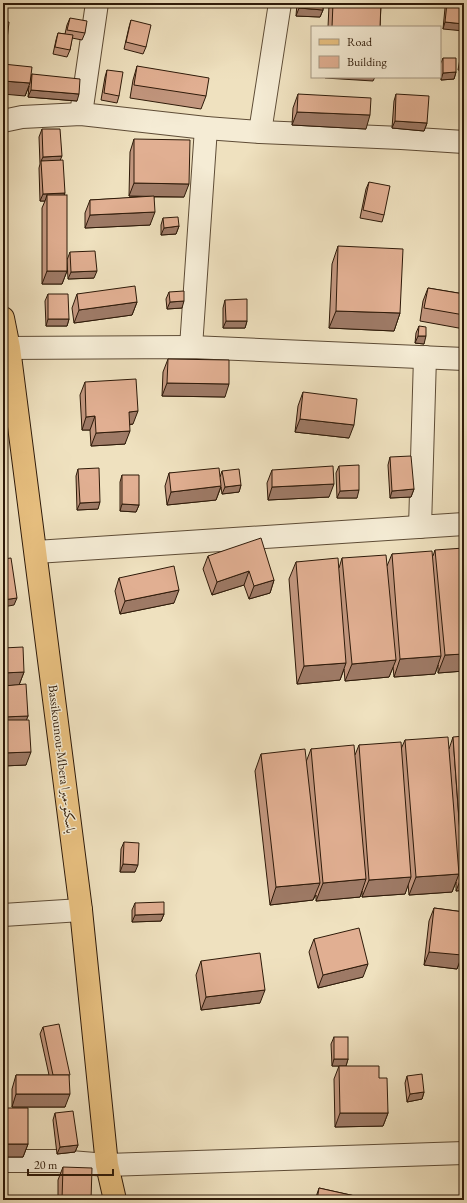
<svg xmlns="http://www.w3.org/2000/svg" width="467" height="1203" viewBox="0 0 467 1203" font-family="'EB Garamond',Amiri,serif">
	<rect width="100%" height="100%" fill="#efe1bf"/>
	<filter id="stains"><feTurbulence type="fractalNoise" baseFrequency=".005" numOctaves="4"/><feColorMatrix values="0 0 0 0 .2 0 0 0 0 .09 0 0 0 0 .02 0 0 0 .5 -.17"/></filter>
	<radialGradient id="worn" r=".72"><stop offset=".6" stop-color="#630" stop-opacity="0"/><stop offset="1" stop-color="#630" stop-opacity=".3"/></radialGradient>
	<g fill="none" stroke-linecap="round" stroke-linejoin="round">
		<defs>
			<g id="minor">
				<path d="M81,114L97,3"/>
				<path d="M3,121L22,117L81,114L206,128L260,132L401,138L464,142"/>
				<path d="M260,132L280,3"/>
				<path d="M191,347L206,128"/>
				<path d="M3,348L191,347L464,359"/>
				<path d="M420,527L425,357"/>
				<path d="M36,552L464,524"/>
				<path d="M3,915L81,910"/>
				<path d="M3,1161H58L107,1165L464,1153"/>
			</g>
			<path id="major" d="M3,318L9,348L81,910L107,1165L115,1200"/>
		</defs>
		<use href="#minor" stroke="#5e4c36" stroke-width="24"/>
		<use href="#major" stroke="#2e1a09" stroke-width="24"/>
		<use href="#minor" stroke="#f5ecd5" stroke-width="22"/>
		<use href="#major" stroke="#e8c080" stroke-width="22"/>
	</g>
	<g fill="#c2967e" stroke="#2e1a09">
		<path d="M297,3H323V10L320,17L296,16Z"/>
		<path d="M330,3H381L380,27H328L329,5Z"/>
		<path d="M447,3H464L443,29L445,8Z"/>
		<path d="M70,18L85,33L82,40L72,38L70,50L67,57L53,54L56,40L58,33L65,34L67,25Z"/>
		<path d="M131,20L146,47L143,54L124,49L129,27Z"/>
		<path d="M464,46V71L458,70L461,53Z"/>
		<path d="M443,58L456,72L454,79L441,80L440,65Z"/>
		<path d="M137,66L206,96L201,109L130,98L133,80Z"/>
		<path d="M107,70L119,96L117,103L101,100L105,77Z"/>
		<path d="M32,74L77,101L28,97L29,86L25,96Z"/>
		<path d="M298,94L366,129L292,125L293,108Z"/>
		<path d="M396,94L427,123L424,131L392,128L394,101Z"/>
		<path d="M42,129L60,160L64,195L67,271L62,284H42V208L45,201H40L39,168L40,164L39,137Z"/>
		<path d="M134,139L184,197H154L150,225L85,228V213L90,200L149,197L129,196L130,152Z"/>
		<path d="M369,182L384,215L382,222L360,218L366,189Z"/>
		<path d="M163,218L179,226L176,234L161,235V225Z"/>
		<path d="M338,246L400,313L394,331L329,328L332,264Z"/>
		<path d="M70,252L94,278L68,279L67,260Z"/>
		<path d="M428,288L464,294V329L420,321L423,301Z"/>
		<path d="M169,292L182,308L167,309L166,299Z"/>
		<path d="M48,294L69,319L67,326H46L45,301Z"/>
		<path d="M77,294L137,302L132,315L74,323L72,308Z"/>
		<path d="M225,300L247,321L245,328H223V308Z"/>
		<path d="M419,326L424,344L415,343L416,333Z"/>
		<path d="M168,359L225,397L162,396L163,372Z"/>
		<path d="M85,382L133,424L129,425L125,444L91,446L90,430H82L80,395Z"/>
		<path d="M303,392L349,438L295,432L298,406Z"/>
		<path d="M390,457L414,489L411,497L390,498L388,465Z"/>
		<path d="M339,466L357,498H337L336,473Z"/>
		<path d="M78,469L98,509L77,510L76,476Z"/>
		<path d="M272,470L329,497L268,500L267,483Z"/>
		<path d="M222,471L241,485L239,492L222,494L221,487L216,500L167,505L165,486L169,473L220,477Z"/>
		<path d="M122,475L139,505L136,512L120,511V482Z"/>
		<path d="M435,550L464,671L438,673V665L435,674L394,677L393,667L389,677L345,681L344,669L340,680L297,684L289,579L296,562L339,568L342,558L387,566L392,554L433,556Z"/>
		<path d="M208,556L274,580L270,593L249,599L244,585L212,595L203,569Z"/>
		<path d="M119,578L174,603L120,614L115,591Z"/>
		<path d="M3,648L24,672L19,685L28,716L26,720V765L3,766Z"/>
		<path d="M453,737L464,890L456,891V882L452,892L409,895L408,884L405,894L362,897V891L360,897L316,901V895L313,900L270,905L255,771L261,754L306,762L311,749L355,755L359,745L401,749L405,740L449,749Z"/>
		<path d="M124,842L135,872H120L121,849Z"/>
		<path d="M135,903L164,914L161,921L132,922V910Z"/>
		<path d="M434,908L464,912V958H461L457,969L424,965L429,921Z"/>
		<path d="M314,939L363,977L318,988L309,952Z"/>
		<path d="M201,961L260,1003L201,1010L196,975Z"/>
		<path d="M43,1027L69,1076L65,1107H12V1089L16,1075H49L40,1034Z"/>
		<path d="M334,1037L348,1059L346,1066H332L331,1044Z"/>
		<path d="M339,1066L379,1078L388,1113L383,1126L335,1127L334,1079Z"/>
		<path d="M407,1076L424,1092L422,1099L407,1102L405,1083Z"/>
		<path d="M5,1108L28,1144L23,1157H3V1115Z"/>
		<path d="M55,1113L78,1145L75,1152L57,1154L53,1120Z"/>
		<path d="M63,1167L91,1200H58V1180Z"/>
		<path d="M319,1188L373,1200H315Z"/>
	</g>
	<g fill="#9e7a66" stroke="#2e1a09">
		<path d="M299,8L323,10L320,17L296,16Z"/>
		<path d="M445,22L464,24V31L443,29Z"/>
		<path d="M3,49H6L4,56H3Z"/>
		<path d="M456,72L454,79L441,80L443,73Z"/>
		<path d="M326,77H375L373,81L325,78Z"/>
		<path d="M3,81L30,83L25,96L3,94Z"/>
		<path d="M31,90L79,94L77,101L28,97Z"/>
		<path d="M297,112L370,115L366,129L292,125Z"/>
		<path d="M395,121L427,123L424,131L392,128Z"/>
		<path d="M62,156L59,163L41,161L43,157Z"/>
		<path d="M134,183L189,184L184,197L129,196Z"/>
		<path d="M65,193L62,200L47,195L45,201H40L43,194Z"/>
		<path d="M155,212L150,225L85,228L90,215Z"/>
		<path d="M179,226L176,234L161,235L164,228Z"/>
		<path d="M47,271H67L62,284H42Z"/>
		<path d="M97,271L94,278L68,279L71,272Z"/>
		<path d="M184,301L182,308L167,309L170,302Z"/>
		<path d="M137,302L132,315L74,323L79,310Z"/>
		<path d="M336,311L400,313L394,331L329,328Z"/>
		<path d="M48,319H69L67,326H46Z"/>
		<path d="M226,321H247L245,328H223Z"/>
		<path d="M418,336H426L424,344L415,343Z"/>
		<path d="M167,383L229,384L225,397L162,396Z"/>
		<path d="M138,411L133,424L124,425L129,412Z"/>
		<path d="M95,416L90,430H82L86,417Z"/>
		<path d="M300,419L354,425L349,438L295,432Z"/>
		<path d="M130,431L125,444L91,446L96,433Z"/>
		<path d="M334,484L329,497L268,500L272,487Z"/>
		<path d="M241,485L239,492L222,494L225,487Z"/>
		<path d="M221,486L216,500L167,505L171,492Z"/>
		<path d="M414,489L411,497L390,498L392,491Z"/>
		<path d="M359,490L357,498H337L340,491Z"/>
		<path d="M100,502L98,509L77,510L80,503Z"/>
		<path d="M122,504L139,505L136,512L120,511Z"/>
		<path d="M249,571L244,585L212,595L217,582Z"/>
		<path d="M274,580L270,593L249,599L254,586Z"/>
		<path d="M179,590L174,603L120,614L125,601Z"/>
		<path d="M17,598L14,605L3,607V600Z"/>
		<path d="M464,654V671L438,673L445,655Z"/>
		<path d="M441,656L435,674L394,677L400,659Z"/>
		<path d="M396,660L389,677L345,681L352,664Z"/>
		<path d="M346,663L340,680L297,684L304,666Z"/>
		<path d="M24,672L19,685L3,686V673Z"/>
		<path d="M28,716L23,729L5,720L3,727V717Z"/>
		<path d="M31,752L26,765L3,766V753Z"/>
		<path d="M123,864L138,865L135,872H120Z"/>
		<path d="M463,873H464V890L456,891Z"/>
		<path d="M459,874L452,892L409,895L416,877Z"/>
		<path d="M411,877L405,894L362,897L369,880Z"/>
		<path d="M366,879L360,897L316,901L323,883Z"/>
		<path d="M320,883L313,900L270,905L276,887Z"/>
		<path d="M164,914L161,921L132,922L135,915Z"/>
		<path d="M463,944H464V958H461L457,969L424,965L429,952Z"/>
		<path d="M368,964L363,977L318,988L323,975Z"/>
		<path d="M265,990L260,1003L201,1010L206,997Z"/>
		<path d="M334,1059H348L346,1066H332Z"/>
		<path d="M424,1092L422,1099L407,1102L410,1094Z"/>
		<path d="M16,1094H70L65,1107H12Z"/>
		<path d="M340,1113H388L383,1126L335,1127Z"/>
		<path d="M3,1144H28L23,1157H3Z"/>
		<path d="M78,1145L75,1152L57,1154L60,1147Z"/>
	</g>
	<g fill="#e1af92" stroke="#2e1a09">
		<path d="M299,3H323V10L299,8Z"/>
		<path d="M333,3H381L380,27H332Z"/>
		<path d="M447,3H464V24L445,22Z"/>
		<path d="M70,18L87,21L85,33L67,30Z"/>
		<path d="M131,20L151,25L146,47L126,42Z"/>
		<path d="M3,22H9L6,49H3Z"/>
		<path d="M58,33L73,35L70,50L55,47Z"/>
		<path d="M464,46V63H460Z"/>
		<path d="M443,58H456V72L443,73Z"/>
		<path d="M3,64L32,67L30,83L3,81Z"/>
		<path d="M137,66L209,78L206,96L134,85Z"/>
		<path d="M107,70L123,72L119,96L104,93Z"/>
		<path d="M32,74L80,79L79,94L31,90Z"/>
		<path d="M298,94L371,98L370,115L297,112Z"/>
		<path d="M396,94L429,96L427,123L395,121Z"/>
		<path d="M42,129H60L62,156L43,157Z"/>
		<path d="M134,139L190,140L189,184L134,183Z"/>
		<path d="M63,160L65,193L43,194L41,161Z"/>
		<path d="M369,182L390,186L384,215L363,210Z"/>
		<rect x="47" y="195" width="20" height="76"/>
		<path d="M154,196L155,212L90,215V200Z"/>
		<path d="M178,217L179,226L164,228L163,218Z"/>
		<path d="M338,246L403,249L400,313L336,311Z"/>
		<path d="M95,251L97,271L71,272L70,252Z"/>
		<path d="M135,286L137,302L79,310L77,294Z"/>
		<path d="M428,288L464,294V315L424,308Z"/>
		<path d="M184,291V301L170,302L169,292Z"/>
		<path d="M48,294H68L69,319H48Z"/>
		<path d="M247,299V321H226L225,300Z"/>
		<path d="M419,326L426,327V336H418Z"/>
		<path d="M168,359L229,360V384L167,383Z"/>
		<path d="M136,379L138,411L129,412L130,431L96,433L95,416L86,417L85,382Z"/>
		<path d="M303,392L357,399L354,425L300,419Z"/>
		<path d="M411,456L414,489L392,491L390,457Z"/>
		<path d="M359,465V490L340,491L339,466Z"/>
		<path d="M333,466L334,484L272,487V470Z"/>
		<path d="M99,468L100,502L80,503L78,469Z"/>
		<path d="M219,468L221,486L171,492L169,473Z"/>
		<path d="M239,469L241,485L225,487L222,471Z"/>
		<path d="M122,475H139V505L122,504Z"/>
		<path d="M261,538L274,580L254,586L249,571L217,582L208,556Z"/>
		<path d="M464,548V654L445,655L435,550Z"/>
		<path d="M432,551L441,656L400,659L392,554Z"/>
		<path d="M386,555L396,660L352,664L342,558Z"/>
		<path d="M11,558L17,598L3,600V559Z"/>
		<path d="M338,558L346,663L304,666L296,562Z"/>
		<path d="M174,566L179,590L125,601L119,578Z"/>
		<path d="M23,647L24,672L3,673V648Z"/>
		<path d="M26,684L28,716L3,717V686Z"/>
		<path d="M5,720H29L31,752L3,753V735H6Z"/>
		<path d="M464,736V873H463L453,737Z"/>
		<path d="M448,737L459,874L416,877L405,740Z"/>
		<path d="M401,742L411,877L369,880L359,745Z"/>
		<path d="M354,745L366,879L323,883L311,749Z"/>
		<path d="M305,749L320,883L276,887L261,754Z"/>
		<path d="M124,842L139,843L138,865L123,864Z"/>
		<path d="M164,902V914L135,915V903Z"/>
		<path d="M434,908L464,912V944H463L462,955L429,952Z"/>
		<path d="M359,928L368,964L323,975L314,939Z"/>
		<path d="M260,953L265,990L206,997L201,961Z"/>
		<path d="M59,1024L70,1075H53L43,1027Z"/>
		<rect x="334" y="1037" width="14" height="22"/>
		<path d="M339,1066H379V1078H387L388,1113H340Z"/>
		<path d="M422,1074L424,1092L410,1094L407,1076Z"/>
		<path d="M16,1075H69L70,1094H16Z"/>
		<path d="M5,1108H28V1144H3V1124H6Z"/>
		<path d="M73,1111L78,1145L60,1147L55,1113Z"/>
		<path d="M63,1167L92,1168L91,1200H62Z"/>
		<path d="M319,1188L373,1200H317Z"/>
	</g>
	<g text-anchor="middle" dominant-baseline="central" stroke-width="3" stroke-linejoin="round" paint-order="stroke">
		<g font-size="13" fill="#2e1a09" stroke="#f5ecd5">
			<text transform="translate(62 759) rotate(83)">Bassikounou-Mbera باسكنو-مبرا</text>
		</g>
	</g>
	<rect width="467" height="1203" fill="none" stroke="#efe1bf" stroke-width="16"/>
	<rect x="4" y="4" width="459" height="1195" fill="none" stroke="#2e1a09" stroke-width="2"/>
	<rect x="8" y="8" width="451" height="1187" fill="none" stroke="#2e1a09"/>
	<rect x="311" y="26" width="130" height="52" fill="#f5ecd5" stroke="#a59883"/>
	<rect x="319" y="39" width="20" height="6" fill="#e8c080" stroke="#a59883"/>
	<text x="347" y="46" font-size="12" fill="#2e1a09">Road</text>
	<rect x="319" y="56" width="20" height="12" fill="#e1af92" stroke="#a59883"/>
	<text x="347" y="66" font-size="12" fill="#2e1a09">Building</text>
	<path d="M28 1169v6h85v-6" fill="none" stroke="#2e1a09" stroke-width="2"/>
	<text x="34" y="1169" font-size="12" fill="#2e1a09" stroke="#f5ecd5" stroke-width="3" paint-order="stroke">20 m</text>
	<rect width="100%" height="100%" filter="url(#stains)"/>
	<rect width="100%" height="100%" fill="url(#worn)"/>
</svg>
